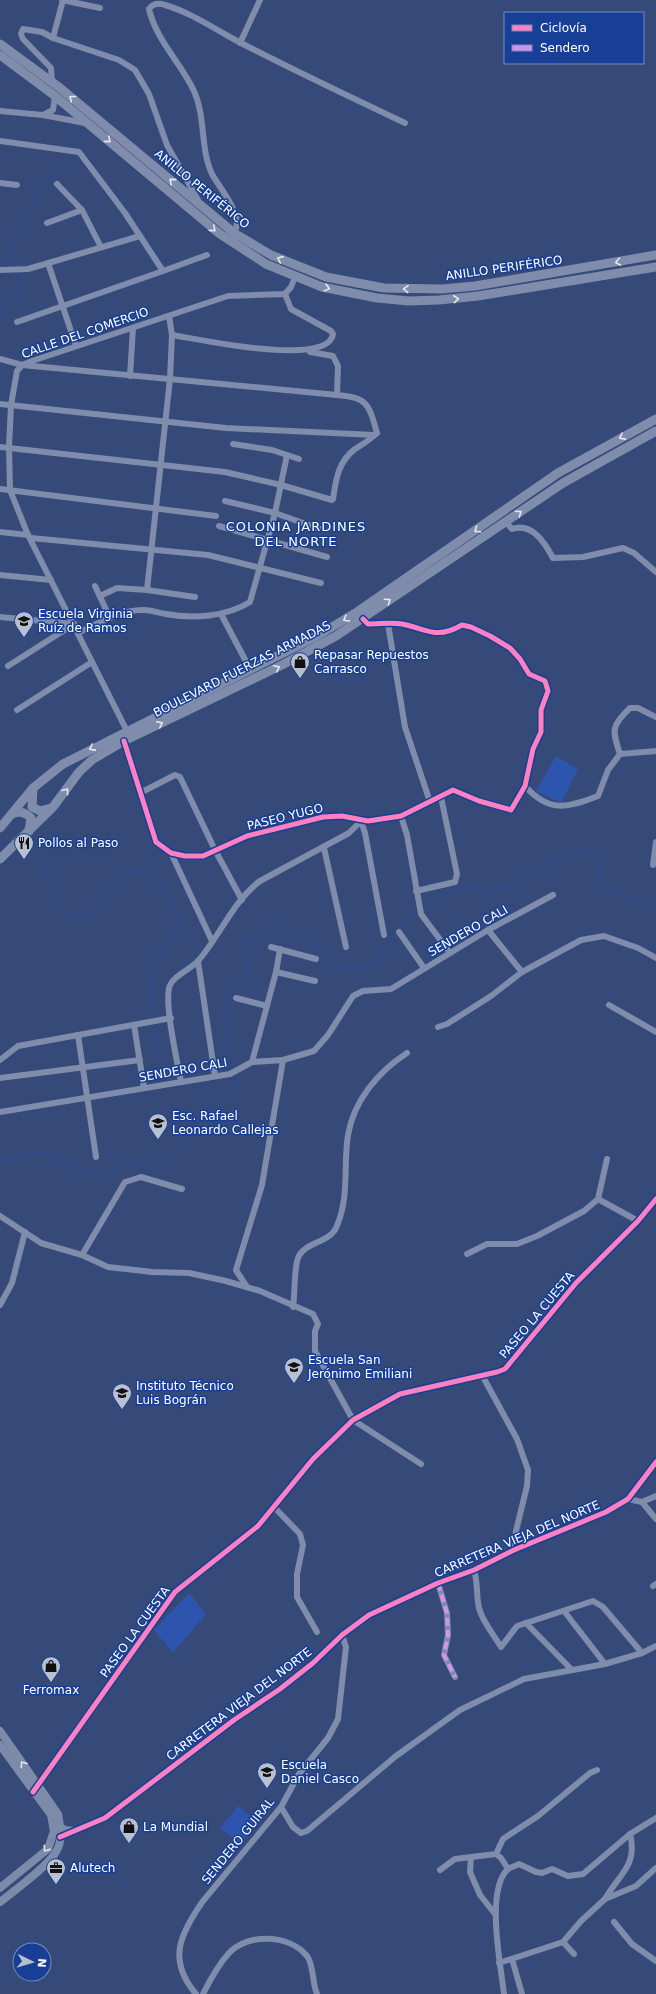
<svg xmlns="http://www.w3.org/2000/svg" width="656" height="1994" viewBox="0 0 656 1994" font-family="'DejaVu Sans',sans-serif">
	<rect width="100%" height="100%" fill="#354a79"/>
	<g fill="#2d55ad">
		<path d="M556,756L578,769L561,803L536,791Z"/>
		<path d="M189,1593L206,1614L173,1653L154,1630Z"/>
		<path d="M238,1806L258,1822L240,1844L220,1828Z"/>
	</g>
	<g fill="none" stroke-linecap="round" stroke-linejoin="round">
		<g stroke="#2f4a8a" stroke-width="2">
			<path d="M76,146L84,131"/>
			<path d="M0,322L4,306L18,297L20,275L12,263L11,249L13,241L24,229C22,214 30,213 34,203C36,197 34,193 35,187L71,166L74,153"/>
			<path d="M0,843L10,845"/>
			<path d="M17,847C38,852 49,872 54,892C55,897 55,903 58,907C61,911 66,914 69,918C76,917 88,917 93,913C109,902 111,877 127,872C135,869 147,870 154,875C156,878 158,883 160,886C171,900 181,914 176,933C174,939 167,944 163,950C148,970 150,994 154,1017"/>
			<path d="M422,905C431,895 452,890 466,889C476,889 487,894 496,891C507,889 521,882 529,875C537,869 542,864 553,863C563,861 577,848 587,852C600,856 598,873 604,883C611,894 627,896 638,900C645,903 650,909 656,913"/>
			<path d="M155,1027L157,1057L177,1075"/>
			<path d="M194,1088L205,1098L214,1110"/>
			<path d="M0,1162L38,1152L49,1155L73,1168L95,1172H107L126,1166L161,1161L176,1153L190,1128L220,1105L236,1082C230,1059 219,1024 228,1001C232,991 239,982 245,972C252,960 244,947 257,933C269,919 292,930 305,937C322,948 334,973 358,969C378,965 385,948 395,932C401,923 411,915 418,908"/>
		</g>
		<g stroke="#7f8cab" stroke-width="6">
			<path d="M62,0L100,8"/>
			<path d="M63,0L53,38L119,60L135,70L149,94L167,145L198,200"/>
			<path d="M240,43L260,0"/>
			<path d="M52,82L51,68L23,39L21,34L23,29L42,32L53,38"/>
			<path d="M0,111L43,115L85,123"/>
			<path d="M45,114L53,110L55,96"/>
			<path d="M0,141L79,152L125,213L163,271L207,255"/>
			<path d="M0,183L17,185"/>
			<path d="M57,184L82,210L101,247"/>
			<path d="M47,223L82,210"/>
			<path d="M234,233C245,216 220,189 212,174C200,149 206,118 194,91C181,63 156,40 149,9C153,3 159,3 165,5C192,13 216,30 241,43C295,71 350,97 405,123"/>
			<path d="M48,263L76,346"/>
			<path d="M0,270L28,269L140,236"/>
			<path d="M169,316L172,335L170,379L147,590L195,597"/>
			<path d="M17,322L163,271"/>
			<path d="M172,335C198,339 328,368 333,334L331,331L291,309L285,294"/>
			<path d="M310,352L333,356L338,366L337,395C368,397 369,405 377,433"/>
			<path d="M0,359L22,365L337,395"/>
			<path d="M130,376L133,328"/>
			<path d="M0,404L226,428L374,435L377,433"/>
			<path d="M233,444L272,450L299,459"/>
			<path d="M0,447L225,472L281,485L332,500L333,499C336,479 338,462 355,449C363,444 370,440 377,433"/>
			<path d="M0,489L216,516"/>
			<path d="M225,501L275,513L320,529"/>
			<path d="M506,522L512,529C532,522 545,543 553,558L583,557L623,548L634,553L656,572"/>
			<path d="M219,526L327,557"/>
			<path d="M0,532L28,535"/>
			<path d="M31,538L208,555L321,583"/>
			<path d="M0,575L51,580"/>
			<path d="M95,586L110,618"/>
			<path d="M100,596L117,588L147,590"/>
			<path d="M221,614L250,669"/>
			<path d="M0,617L74,624"/>
			<path d="M388,624L405,727L430,802"/>
			<path d="M78,633C97,624 121,610 142,610C150,609 158,613 166,614C193,619 226,617 250,602L275,513L287,455"/>
			<path d="M8,666L74,624"/>
			<path d="M17,710L92,662"/>
			<path d="M127,731L28,535L10,490L9,447L11,405L17,371L22,365L32,361L228,296L285,294L291,287L295,277"/>
			<path d="M124,741L156,842L171,853L185,856H203L247,836L323,817L342,816L368,821L401,816L453,790L479,801L511,810L525,786L533,749L541,732V710L548,691L545,681L529,674L520,659L510,648L490,636L471,627L462,625C436,640 427,629 402,624C392,622 379,624 368,624L363,619"/>
			<path d="M620,754C612,730 611,726 630,708H638L656,717"/>
			<path d="M525,786C549,813 567,808 598,796L608,770L620,754L656,751"/>
			<path d="M140,793L175,775L180,777L215,850L242,900"/>
			<path d="M401,816L407,835L421,914L450,953"/>
			<path d="M324,848L346,947"/>
			<path d="M171,853L212,941"/>
			<path d="M653,865L656,842"/>
			<path d="M416,891L455,882L457,874L441,797"/>
			<path d="M488,930L522,972"/>
			<path d="M399,932L424,968"/>
			<path d="M271,947L316,959"/>
			<path d="M198,961L215,1076"/>
			<path d="M276,972L315,981"/>
			<path d="M236,998L267,1006"/>
			<path d="M609,1005L656,1032"/>
			<path d="M134,1025L144,1088"/>
			<path d="M438,1027L447,1024L491,996L522,972L581,940L604,936L638,948L656,958"/>
			<path d="M78,1035L96,1157"/>
			<path d="M0,1060L18,1046L171,1018"/>
			<path d="M252,1062L276,972L280,949"/>
			<path d="M0,1078L140,1060"/>
			<path d="M181,1082C177,1060 165,1008 169,988C172,976 191,969 198,961C220,936 233,901 260,881L349,833L361,821L365,833L384,935"/>
			<path d="M0,1112L230,1074L252,1062L283,1060L314,1051L328,1035L353,996L363,991L391,989L488,930L553,895"/>
			<path d="M598,1199L607,1159"/>
			<path d="M0,1216L41,1243L82,1255L108,1267L152,1272L189,1273L226,1281L260,1291L313,1314L318,1324L315,1331V1351L353,1420L421,1464"/>
			<path d="M467,1254L487,1244H517L537,1236L584,1211L598,1199L638,1221"/>
			<path d="M82,1255L125,1182L141,1177L182,1189"/>
			<path d="M247,1287L236,1270L262,1185L283,1060"/>
			<path d="M0,1305L12,1283L25,1232"/>
			<path d="M293,1307C295,1295 294,1268 298,1258C304,1242 329,1243 336,1228C350,1198 343,1165 348,1135C354,1100 378,1072 407,1053"/>
			<path d="M482,1375L517,1439L528,1470L527,1486L516,1531L514,1550"/>
			<path d="M628,1499L642,1502L656,1496"/>
			<path d="M642,1502L656,1519"/>
			<path d="M274,1507L300,1534L303,1545L297,1574V1597L317,1632"/>
			<path d="M474,1570C478,1582 476,1595 479,1608C482,1621 494,1635 501,1647L517,1626L593,1601L603,1607L642,1653"/>
			<path d="M438,1583L447,1613L448,1635L444,1655L455,1677"/>
			<path d="M653,1586L656,1584"/>
			<path d="M564,1611L605,1664"/>
			<path d="M526,1623L571,1669"/>
			<path d="M36,1789L175,1592L258,1526L313,1459L353,1420L400,1394L497,1372L505,1369L576,1283L638,1221L656,1199"/>
			<path d="M281,1807L293,1827L301,1833L307,1831L396,1756L460,1710L524,1679L605,1664L642,1653L656,1646"/>
			<path d="M60,1837L105,1818L234,1720L280,1689L313,1663L342,1635L369,1615L438,1583L474,1570L514,1550L606,1512L628,1499L656,1462"/>
			<path d="M496,1854L501,1858L508,1869"/>
			<path d="M471,1857L470,1872L480,1895L495,1914"/>
			<path d="M440,1870L455,1859L496,1854L503,1839L538,1816L590,1773L597,1770"/>
			<path d="M605,1899C619,1874 638,1866 630,1834"/>
			<path d="M614,1922L632,1944L656,1961"/>
			<path d="M563,1942L574,1954"/>
			<path d="M512,1959L522,1994"/>
			<path d="M499,1963L563,1942L581,1921L605,1899L636,1886L656,1868"/>
			<path d="M196,1994C167,1960 180,1934 203,1901L281,1807L299,1774L328,1738L338,1719L346,1647L342,1635"/>
			<path d="M203,1994C210,1980 218,1965 229,1953C248,1933 289,1934 307,1956C314,1965 312,1983 317,1994"/>
			<path d="M504,1994C501,1966 485,1890 508,1869C511,1867 516,1866 519,1864L536,1872L542,1873L552,1869L568,1876L583,1874L630,1834L656,1818"/>
		</g>
		<g stroke="#7d8baa" stroke-width="8">
			<path d="M0,1731L58,1814C60,1824 63,1840 57,1850C50,1865 14,1891 0,1902"/>
			<path d="M0,1745L51,1815L54,1831L48,1849L0,1888"/>
			<path d="M60,1827L65,1830L74,1831"/>
		</g>
		<g stroke="#7f8cab" stroke-width="9">
			<path d="M0,44L60,88L234,233L271,255L326,277L384,288L442,289L475,286L656,255"/>
			<path d="M0,55L55,96L220,234L266,264L322,287L377,298L409,301L439,300L478,296L656,267"/>
			<path d="M33,788L32,807L40,811L51,808"/>
			<path d="M12,814C20,811 25,812 31,818L29,831"/>
			<path d="M0,828L33,788L63,764L317,636L357,612L558,473L656,419"/>
			<path d="M0,859L53,807L79,772L92,760L124,741L282,665L336,636L563,483L656,431"/>
		</g>
		<path stroke="#d193ec" stroke-width="4" stroke-dasharray="8 4" stroke-linecap="butt" d="M438,1583L447,1613L448,1635L444,1655L455,1677"/>
		<defs>
			<g id="cycleway">
				<path d="M124,741L156,842L171,853L185,856H203L247,836L323,817L342,816L368,821L401,816L453,790L479,801L511,810L525,786L533,749L541,732V710L548,691L545,681L529,674L520,659L510,648L490,636L471,627L462,625C436,640 427,629 402,624C392,622 379,624 368,624L363,619"/>
				<path d="M33,1792L175,1592L258,1526L313,1459L353,1420L400,1394L497,1372L505,1369L576,1283L638,1221L656,1199"/>
				<path d="M60,1837L105,1818L234,1720L280,1689L313,1663L342,1635L369,1615L438,1583L474,1570L514,1550L606,1512L628,1499L656,1462"/>
			</g>
		</defs>
		<use href="#cycleway" stroke="#183f96" stroke-width="8"/>
		<use href="#cycleway" stroke="#ff80c0" stroke-width="5"/>
	</g>
	<defs><path id="oneway-chevron" d="M-2-3.5L2.5 0L-2 3.5" fill="none" stroke-width="1.6" stroke-linecap="round" stroke-linejoin="round"/></defs>
	<g stroke="#e5e8ee">
		<use href="#oneway-chevron" transform="translate(72 98) rotate(-141)"/>
		<use href="#oneway-chevron" transform="translate(108 140) rotate(41)"/>
		<use href="#oneway-chevron" transform="translate(172 181) rotate(-139)"/>
		<use href="#oneway-chevron" transform="translate(213 229) rotate(40)"/>
		<use href="#oneway-chevron" transform="translate(280 259) rotate(-156)"/>
		<use href="#oneway-chevron" transform="translate(618 262) rotate(170)"/>
		<use href="#oneway-chevron" transform="translate(327 288) rotate(15)"/>
		<use href="#oneway-chevron" transform="translate(406 289) rotate(-177)"/>
		<use href="#oneway-chevron" transform="translate(456 299) rotate(-6)"/>
		<use href="#oneway-chevron" transform="translate(622 437) rotate(152)"/>
		<use href="#oneway-chevron" transform="translate(519 513) rotate(-34)"/>
		<use href="#oneway-chevron" transform="translate(477 530) rotate(146)"/>
		<use href="#oneway-chevron" transform="translate(388 601) rotate(-34)"/>
		<use href="#oneway-chevron" transform="translate(346 619) rotate(149)"/>
		<use href="#oneway-chevron" transform="translate(277 668) rotate(-26)"/>
		<use href="#oneway-chevron" transform="translate(160 724) rotate(-26)"/>
		<use href="#oneway-chevron" transform="translate(92 748) rotate(152)"/>
		<use href="#oneway-chevron" transform="translate(66 791) rotate(-53)"/>
	</g>
	<g stroke="#dee2ea">
		<use href="#oneway-chevron" transform="translate(23 1764) rotate(-125)"/>
		<use href="#oneway-chevron" transform="translate(46 1849) rotate(125)"/>
	</g>
	<defs>
		<symbol id="school-pin" viewBox="-11 -11 22 30"><path d="M0 17L-7.5 6A9.5 9.5 0 1 1 7.5 6Z" fill="#b8c0d0" stroke="#183f96"/><path d="M0-5L7-2L0 1L-7-2ZM-4 1L0 2.5L4 1V4Q0 6-4 4Z" fill="#111"/></symbol>
		<symbol id="shop-pin" viewBox="-11 -11 22 30"><path d="M0 17L-7.5 6A9.5 9.5 0 1 1 7.5 6Z" fill="#b8c0d0" stroke="#183f96"/><path d="M-5-2.5h2.3a2.7 3.5 0 0 1 5.4 0H5L5.5 6h-11ZM-1.5-2.5h3a1.5 2.3 0 0 0-3 0Z" fill="#111"/></symbol>
		<symbol id="restaurant-pin" viewBox="-11 -11 22 30"><path d="M0 17L-7.5 6A9.5 9.5 0 1 1 7.5 6Z" fill="#b8c0d0" stroke="#183f96"/><path d="M-5-6h1v4h1v-4h1v4h1v-4h1v5L-1.5 .5V6h-2V.5L-5-1ZM5-6V6H3V1.5H1.5Q1.5-4 5-6Z" fill="#111"/></symbol>
		<symbol id="office-pin" viewBox="-11 -11 22 30"><path d="M0 17L-7.5 6A9.5 9.5 0 1 1 7.5 6Z" fill="#b8c0d0" stroke="#183f96"/><path d="M-6-3h4V-5.5h4V-3h4V5H-6ZM-1-4.5V-3h2v-1.5ZM-6 0V1H6V0Z" fill="#111"/></symbol>
	</defs>
	<g fill-rule="evenodd">
		<use href="#school-pin" x="13" y="610" width="22" height="30"/>
		<use href="#shop-pin" x="289" y="651" width="22" height="30"/>
		<use href="#restaurant-pin" x="13" y="832" width="22" height="30"/>
		<use href="#school-pin" x="147" y="1112" width="22" height="30"/>
		<use href="#school-pin" x="283" y="1356" width="22" height="30"/>
		<use href="#school-pin" x="111" y="1382" width="22" height="30"/>
		<use href="#shop-pin" x="40" y="1655" width="22" height="30"/>
		<use href="#school-pin" x="256" y="1761" width="22" height="30"/>
		<use href="#shop-pin" x="118" y="1816" width="22" height="30"/>
		<use href="#office-pin" x="45" y="1857" width="22" height="30"/>
	</g>
	<g text-anchor="middle" dominant-baseline="central" stroke-width="3" stroke-linejoin="round" paint-order="stroke">
		<g font-size="12" fill="#fff" stroke="#183f96">
			<text transform="translate(202 189) rotate(39)">ANILLO PERIFÉRICO</text>
			<text transform="translate(504 268) rotate(-8)">ANILLO PERIFÉRICO</text>
			<text transform="translate(85 333) rotate(-19)">CALLE DEL COMERCIO</text>
			<text transform="translate(242 669) rotate(-27)">BOULEVARD FUERZAS ARMADAS</text>
			<text transform="translate(285 817) rotate(-14)">PASEO YUGO</text>
			<text transform="translate(468 931) rotate(-30)">SENDERO CALI</text>
			<text transform="translate(183 1070) rotate(-10)">SENDERO CALI</text>
			<text transform="translate(537 1315) rotate(-50)">PASEO LA CUESTA</text>
			<text transform="translate(517 1539) rotate(-23)">CARRETERA VIEJA DEL NORTE</text>
			<text transform="translate(135 1632) rotate(-54)">PASEO LA CUESTA</text>
			<text transform="translate(239 1704) rotate(-37)">CARRETERA VIEJA DEL NORTE</text>
			<text transform="translate(238 1841) rotate(-51)">SENDERO GUIRAL</text>
		</g>
		<g font-size="12" fill="#fff" stroke="#183f96" text-anchor="start">
			<text x="38" y="614">Escuela Virginia<tspan x="38" dy="14">Ruíz de Ramos</tspan></text>
			<text x="314" y="655">Repasar Repuestos<tspan x="314" dy="14">Carrasco</tspan></text>
			<text x="38" y="843">Pollos al Paso</text>
			<text x="172" y="1116">Esc. Rafael<tspan x="172" dy="14">Leonardo Callejas</tspan></text>
			<text x="308" y="1360">Escuela San<tspan x="308" dy="14">Jerónimo Emiliani</tspan></text>
			<text x="136" y="1386">Instituto Técnico<tspan x="136" dy="14">Luis Bográn</tspan></text>
			<text x="51" y="1690" text-anchor="middle">Ferromax</text>
			<text x="281" y="1765">Escuela<tspan x="281" dy="14">Daniel Casco</tspan></text>
			<text x="143" y="1827">La Mundial</text>
			<text x="70" y="1868">Alutech</text>
		</g>
		<g font-size="13" letter-spacing="1" fill="#fff" stroke="#183f96">
			<text x="296" y="526">COLONIA JARDINES<tspan x="296" dy="15">DEL NORTE</tspan></text>
		</g>
	</g>
	<rect x="504" y="12" width="140" height="52" fill="#183f96" stroke="#748cc0"/>
	<rect x="512" y="25" width="20" height="6" fill="#ff80c0" stroke="#748cc0"/>
	<text x="540" y="32" font-size="12" fill="#ffffff">Ciclovía</text>
	<rect x="512" y="45" width="20" height="6" fill="#d193ec" stroke="#748cc0"/>
	<text x="540" y="52" font-size="12" fill="#ffffff">Sendero</text>
	<g transform="translate(32 1962) rotate(95)"><circle r="19" fill="#183f96" stroke="#748cc0"/>
	<path d="M0-3L7 15L0 10L-7 15Z" fill="#b8c0d0"/>
	<text y="-6" font-size="11" font-weight="bold" text-anchor="middle" fill="#ffffff">N</text>
	</g>
</svg>
